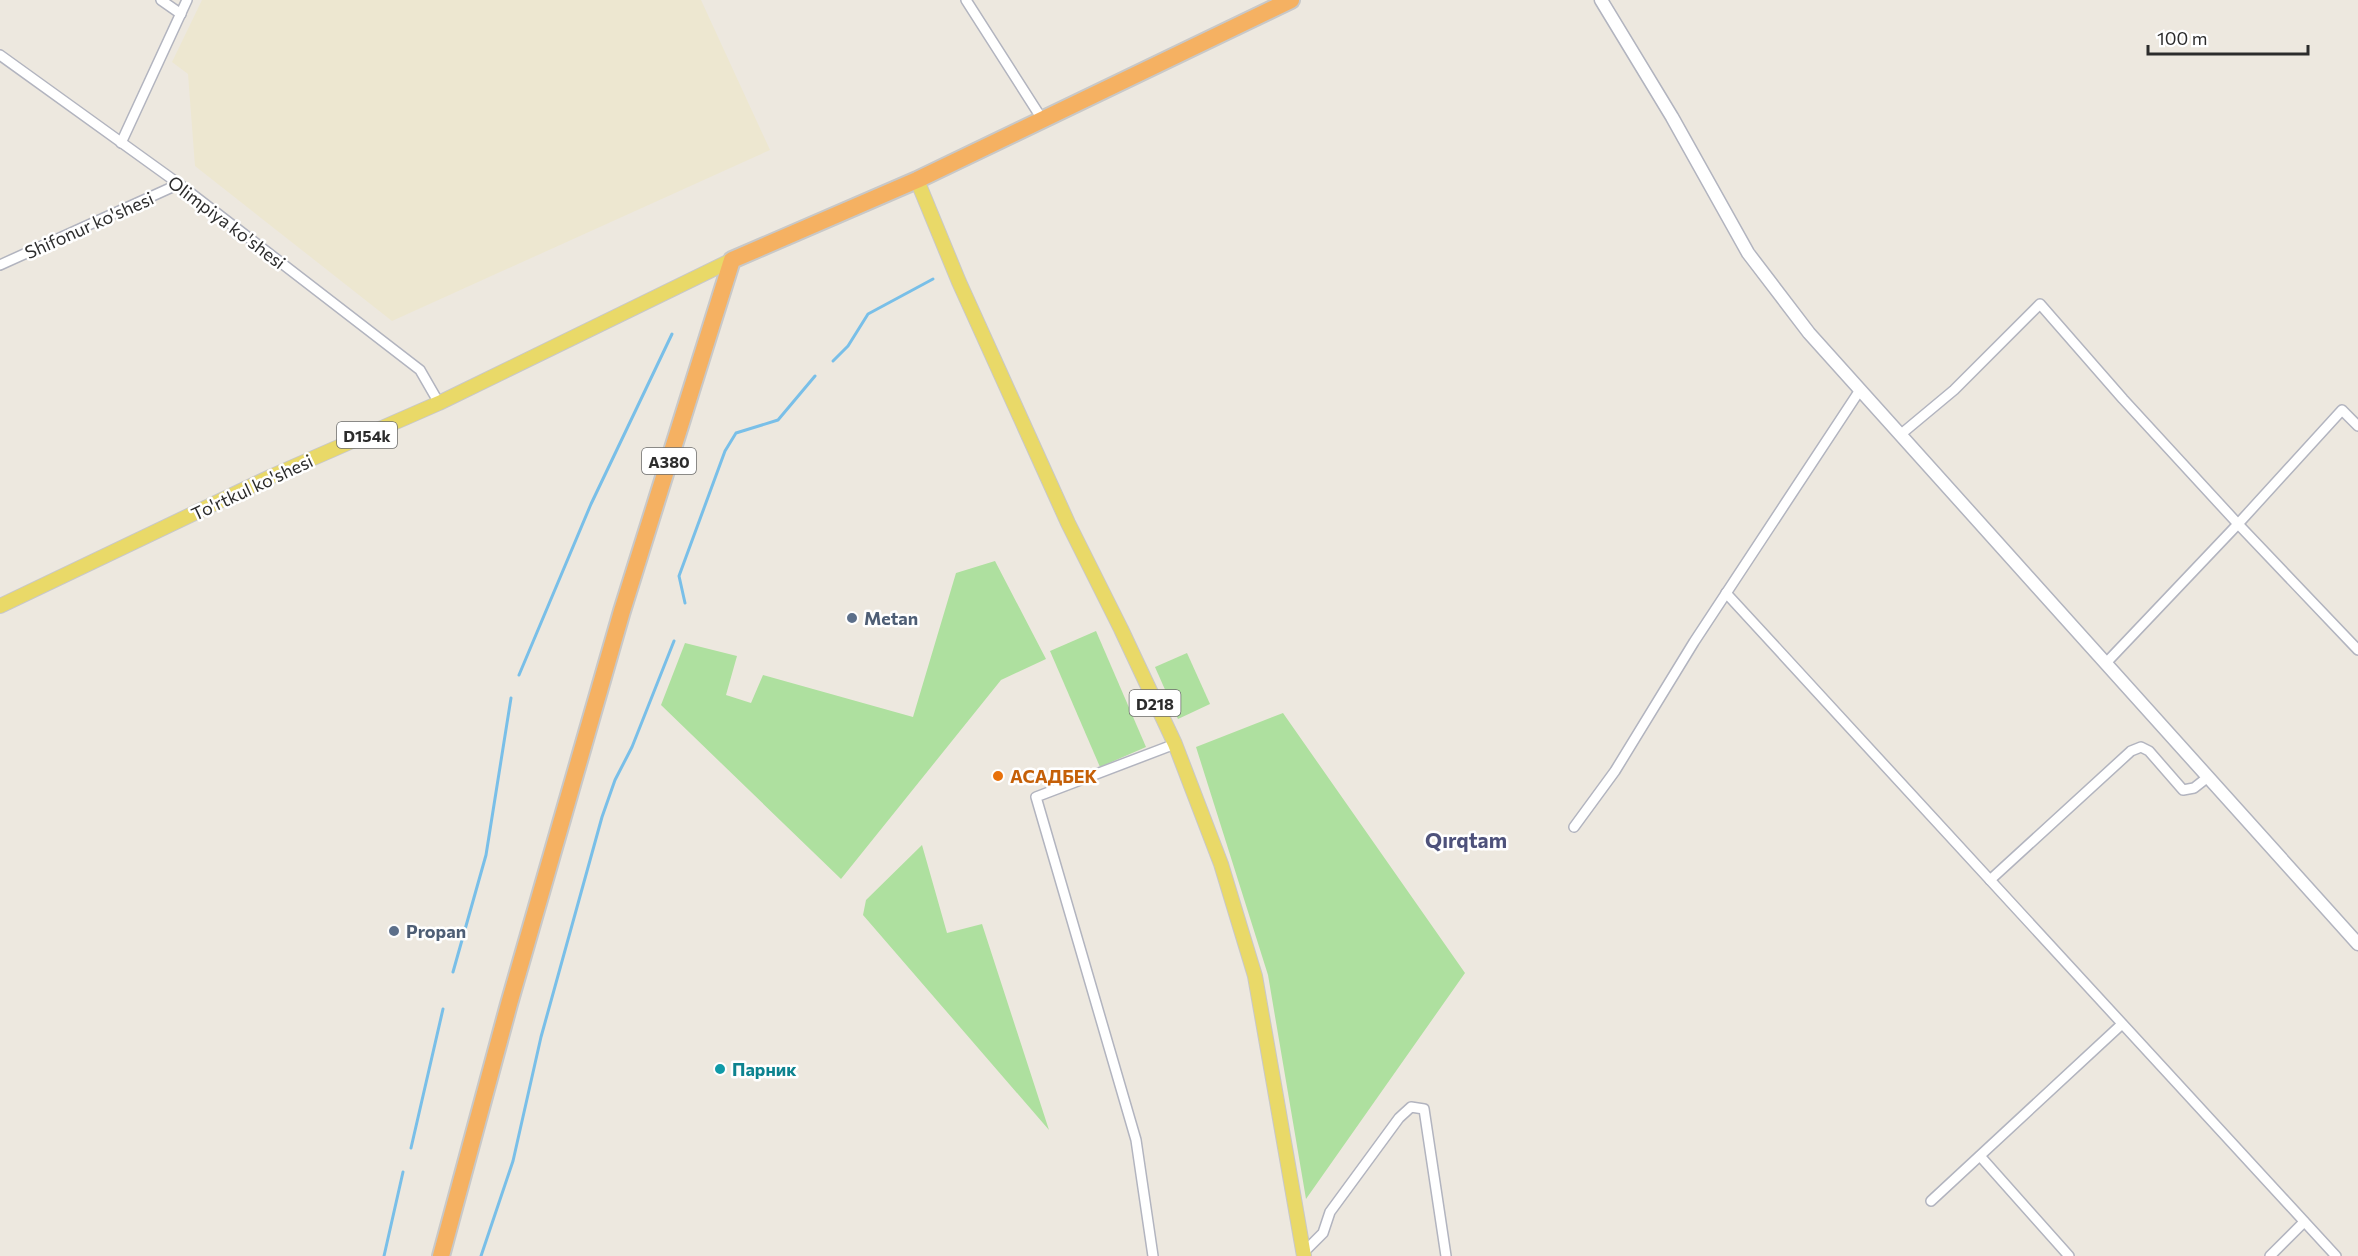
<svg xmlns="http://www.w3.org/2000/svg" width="2358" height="1256" viewBox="0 0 2358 1256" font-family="Commissioner,sans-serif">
	<rect width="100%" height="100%" fill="#ede8df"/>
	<path fill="#ede7d0" d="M202,0H701L770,150L392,321L195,166L188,74L172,62Z"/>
	<g fill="#aee09f">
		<path d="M995,561L1046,659L1001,680L841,879L661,705L685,643L737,656L726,695L751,703L763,675L913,717L956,573Z"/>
		<path d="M1096,631L1146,747L1100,767L1050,651Z"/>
		<path d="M1187,653L1210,704L1178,719L1155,667Z"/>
		<path d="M1283,713L1465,973L1306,1199L1268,975L1196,747Z"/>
		<path d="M922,845L947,933L982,924L1049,1130L863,915L866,900Z"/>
	</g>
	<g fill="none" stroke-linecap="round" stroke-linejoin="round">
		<g stroke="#79bfe8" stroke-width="3">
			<path d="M833,361L848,346L868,314L933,279"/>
			<path d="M685,603L679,576L725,451L736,433L778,420L815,376"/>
			<path d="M519,675L591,504L672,334"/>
			<path d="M453,972L486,855L511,698"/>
			<path d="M411,1148L443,1009"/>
			<path d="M384,1256L403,1172"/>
			<path d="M481,1256L513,1161L541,1037L602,817L615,780L632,747L674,641"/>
		</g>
		<defs>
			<g id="street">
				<path d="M161,0L181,14"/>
				<path d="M966,0L1042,119"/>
				<path d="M0,55L179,184L420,370L439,403"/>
				<path d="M121,143L187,0"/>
				<path d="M0,265L179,184"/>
				<path d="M1900,435L1954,390L2040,304L2123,399L2238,524L2358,650"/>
				<path d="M1726,593L2336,1256"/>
				<path d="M2106,663L2238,524L2342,410L2358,426"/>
				<path d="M1574,827L1615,771L1694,642L1860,390"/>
				<path d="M1990,880L2131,751L2141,747L2149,751L2183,790L2194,788L2208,777"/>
				<path d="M1980,1156L2069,1256"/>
				<path d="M1931,1201L2122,1024"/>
				<path d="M1303,1253L1323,1233L1330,1212L1399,1118L1411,1107L1424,1109L1446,1256"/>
				<path d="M1153,1256L1136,1140L1036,797L1175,744"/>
				<path d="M2270,1256L2304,1222"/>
			</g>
			<path id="secondary" d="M1601,0L1672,117L1748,253L1809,333L2358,944"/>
			<g id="primary">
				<path d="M917,180L959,282L1068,523L1121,629L1175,744L1221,864L1255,976L1304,1256"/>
				<path d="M0,606L270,477L439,403L732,260"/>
			</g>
			<path id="highway" d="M441,1256L509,1004L622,611L732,260L917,180L1291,0"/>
		</defs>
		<use href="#street" stroke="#b2b4bf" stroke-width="12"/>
		<use href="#secondary" stroke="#b2b4bf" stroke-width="15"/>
		<use href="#primary" stroke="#c8c8c8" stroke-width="16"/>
		<use href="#highway" stroke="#c8c8c8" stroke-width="20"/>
		<use href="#street" stroke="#fff" stroke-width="9"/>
		<use href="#secondary" stroke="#fff" stroke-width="12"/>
		<use href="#primary" stroke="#e9d968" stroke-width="14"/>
		<use href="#highway" stroke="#f5b162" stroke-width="16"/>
	</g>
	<g fill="#5c6f8a" stroke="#fff" stroke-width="2">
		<circle cx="852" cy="618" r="6"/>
		<circle cx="394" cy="931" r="6"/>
	</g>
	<circle fill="#e8710a" stroke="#fff" stroke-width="2" cx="998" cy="776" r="6"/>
	<circle fill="#0f9aa8" stroke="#fff" stroke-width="2" cx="720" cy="1069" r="6"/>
	<g text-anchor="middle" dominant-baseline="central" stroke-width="5" stroke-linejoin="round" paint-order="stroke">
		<g fill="#fff" stroke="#6b6b6b" stroke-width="1.5">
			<rect x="337" y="422" width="60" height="26" rx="4.5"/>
			<rect x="642" y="448" width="54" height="26" rx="4.5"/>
			<rect x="1129.5" y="690" width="51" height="26" rx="4.5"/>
		</g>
		<g font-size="16" font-weight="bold" fill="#2c2c2c">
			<text x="367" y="435">D154k</text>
			<text x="669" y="461">A380</text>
			<text x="1155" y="703">D218</text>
		</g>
		<g font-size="18" fill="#2c2c2c" stroke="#fff">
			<text transform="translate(227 222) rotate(37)">Olimpiya ko'shesi</text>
			<text transform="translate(89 225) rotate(-24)">Shifonur ko'shesi</text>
			<text transform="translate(252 487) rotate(-25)">To'rtkul ko'shesi</text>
		</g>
		<g font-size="18" font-weight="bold" fill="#4e5e75" stroke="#fff" text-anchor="start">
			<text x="864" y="618">Metan</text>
			<text x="406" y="931">Propan</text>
		</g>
		<g font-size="18" font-weight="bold" fill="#c56008" stroke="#fff" text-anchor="start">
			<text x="1010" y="776">АСАДБЕК</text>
		</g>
		<g font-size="18" font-weight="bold" fill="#0d838f" stroke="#fff" text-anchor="start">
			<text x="732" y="1069">Парник</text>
		</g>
		<g font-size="21" font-weight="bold" fill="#4e527b" stroke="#fff">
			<text x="1466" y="839">Qırqtam</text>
		</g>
	</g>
	<path d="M2148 45v9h160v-9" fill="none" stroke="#2c2c2c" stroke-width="3"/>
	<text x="2157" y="45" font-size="18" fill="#2c2c2c" stroke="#ffffff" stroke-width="4.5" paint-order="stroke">100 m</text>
</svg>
